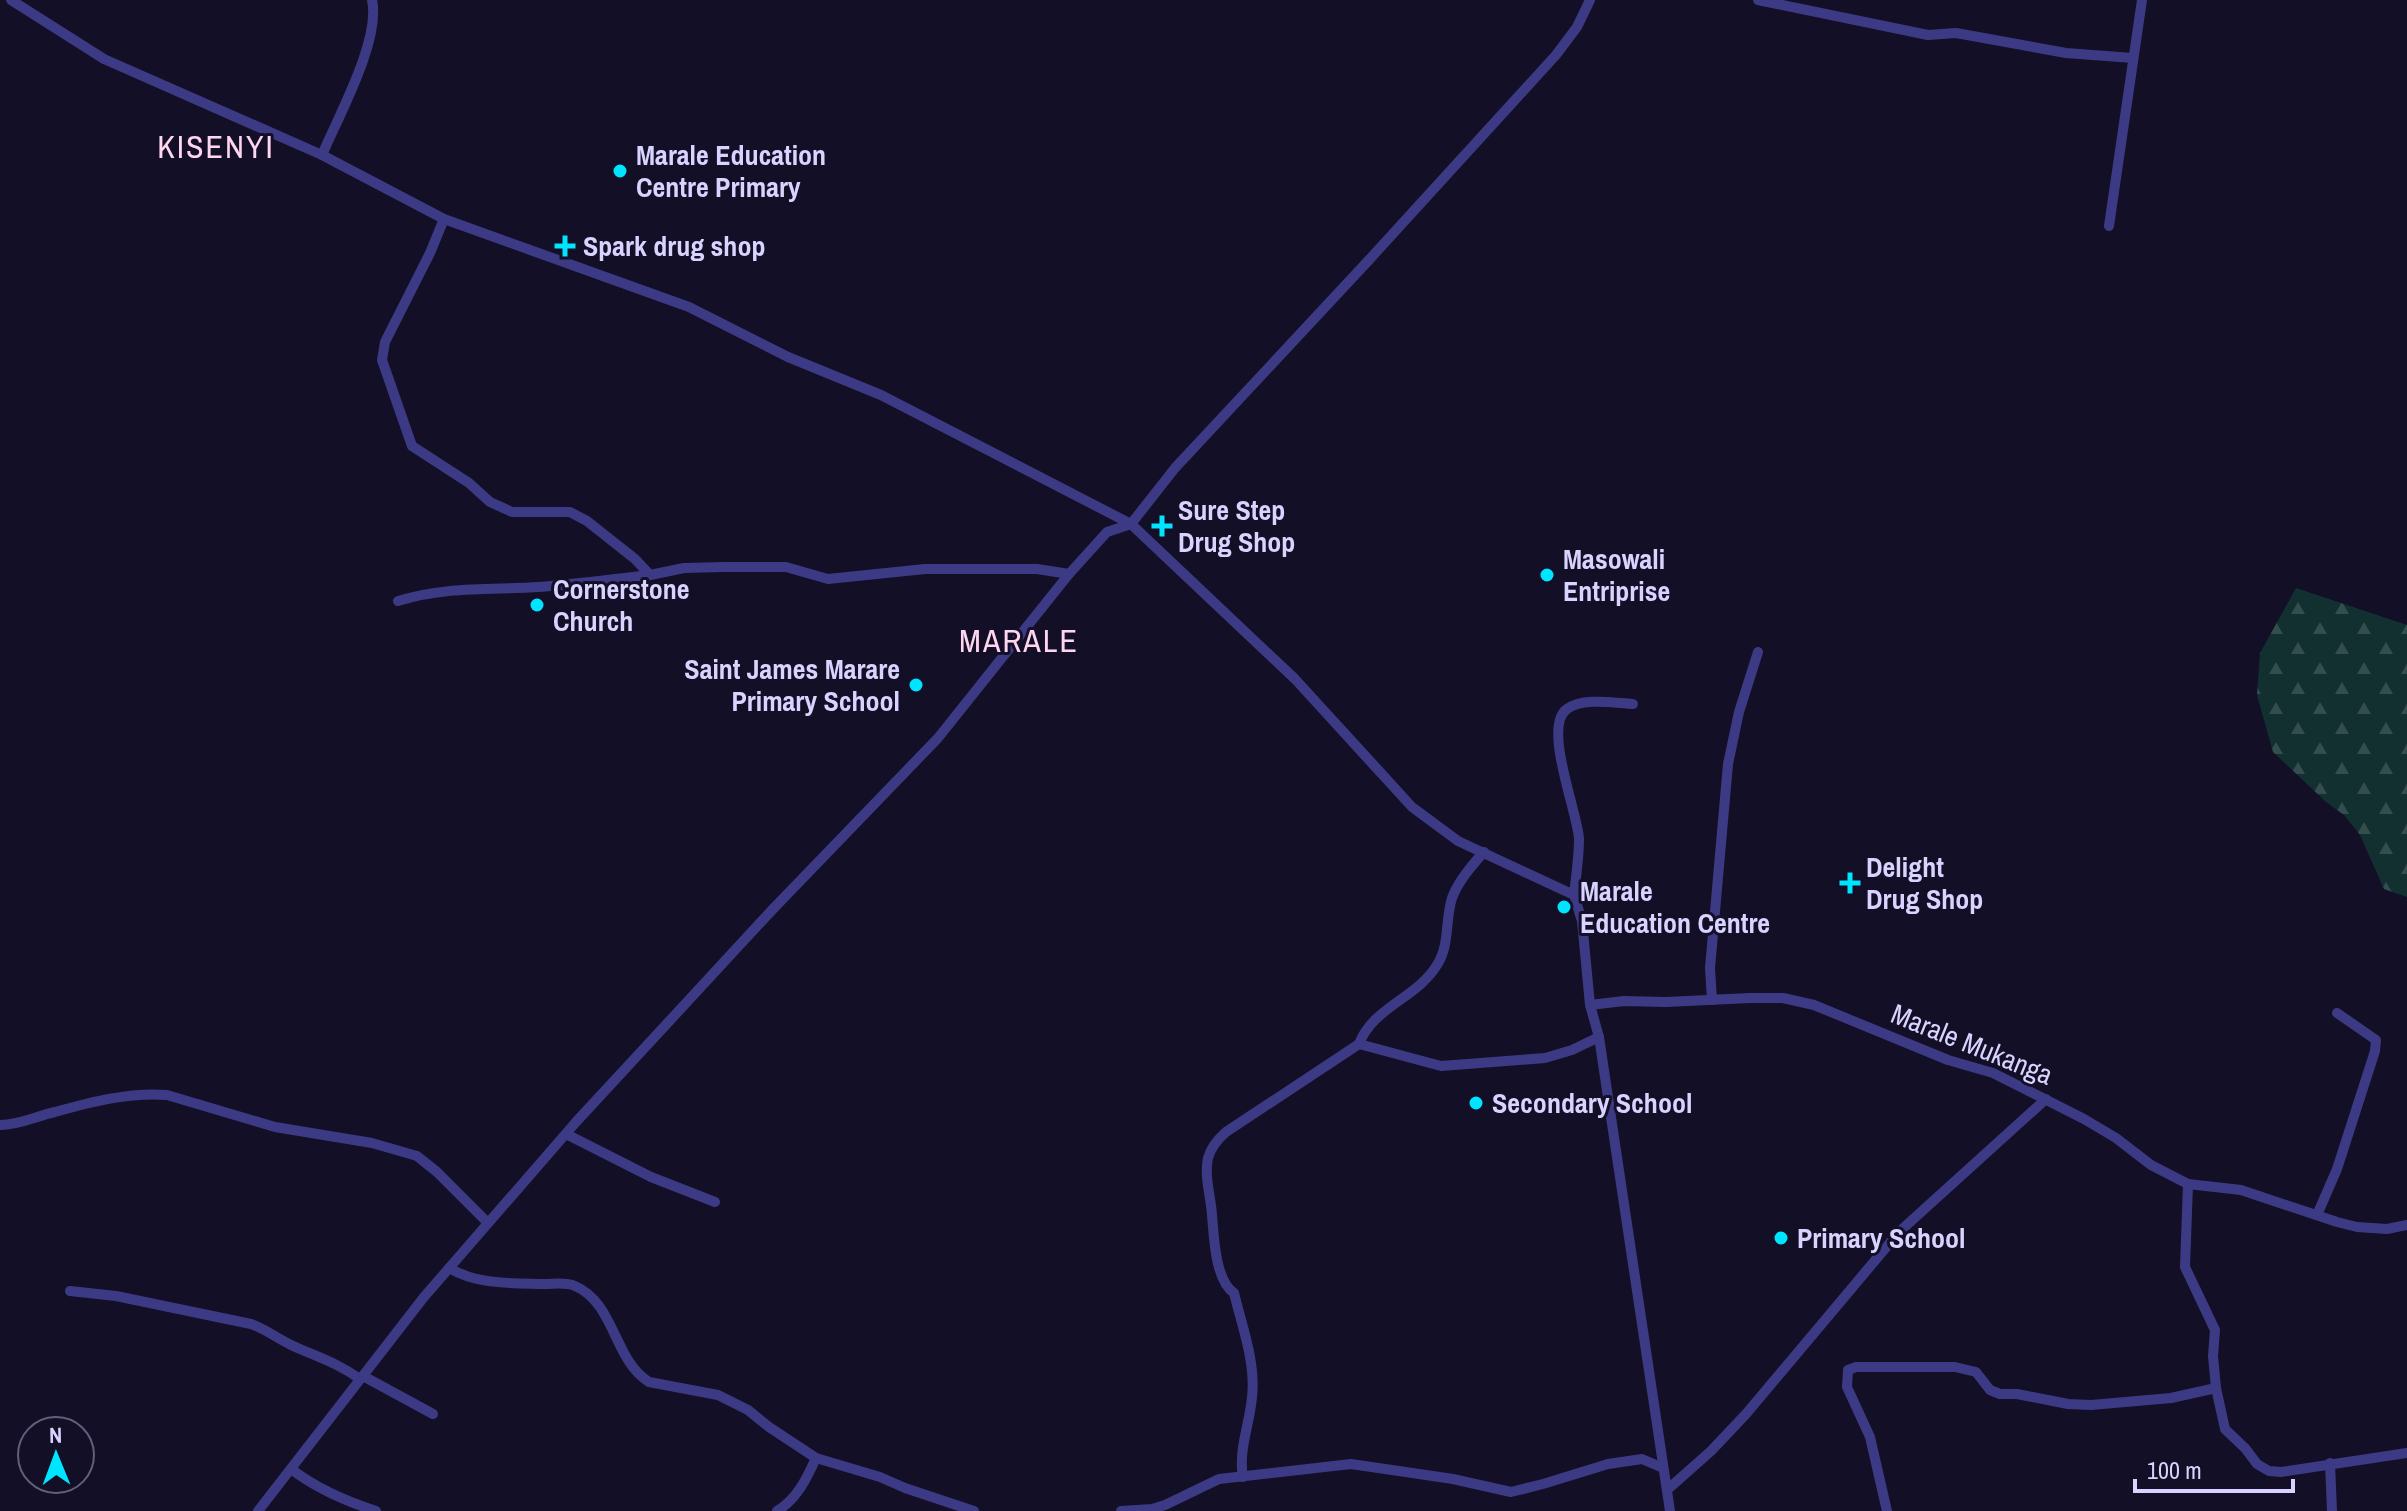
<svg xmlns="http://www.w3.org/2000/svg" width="2407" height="1511" viewBox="0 0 2407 1511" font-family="'Archivo Narrow',sans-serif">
	<defs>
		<pattern id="forest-firs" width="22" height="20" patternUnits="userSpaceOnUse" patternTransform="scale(2)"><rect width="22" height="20" fill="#12302f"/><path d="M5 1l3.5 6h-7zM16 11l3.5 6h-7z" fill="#344d4e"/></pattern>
	</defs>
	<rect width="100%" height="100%" fill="#130f26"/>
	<path fill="url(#forest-firs)" d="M2296,588L2407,625V897L2384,889L2360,835L2344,815L2326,802L2273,752L2257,695L2260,653Z"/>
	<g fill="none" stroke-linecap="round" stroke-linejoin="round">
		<g stroke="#3d3a85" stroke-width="10">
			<path d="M11,0L104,59L322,155L444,219L689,307L788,357L881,395L1131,524L1295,679L1412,807L1458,841L1574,895L1582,921L1590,1005L1599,1037L1670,1511"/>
			<path d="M1758,0L1928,35L1956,33L2066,53L2133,58"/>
			<path d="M322,155C338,117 381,40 372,0"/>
			<path d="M444,219L430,253L385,342L382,360L412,446L469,483L490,502L512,512H570L587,521L635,559L650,575L684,568L724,567H786L828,579L925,569H1037L1069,574"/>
			<path d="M2109,226L2142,0"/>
			<path d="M398,601C448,586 489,590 539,587C576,584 613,579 650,575"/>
			<path d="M1574,895C1576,876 1579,858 1579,839C1578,813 1542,726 1567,709C1583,697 1614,703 1633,704"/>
			<path d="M1712,1000L1710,968L1728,764L1739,712L1758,652"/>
			<path d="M1590,1005L1624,1001L1666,1002L1750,998H1783L1814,1005L1948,1060L1993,1073L2084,1119L2116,1138L2151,1165L2188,1184L2241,1190L2337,1222L2357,1227L2387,1229L2407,1225"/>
			<path d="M1359,1044C1373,1007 1417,998 1437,965C1450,945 1445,920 1452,898C1458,881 1472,865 1484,852"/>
			<path d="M0,1125C20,1125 36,1116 55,1112C91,1102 129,1092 167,1095L275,1127L372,1143L417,1156L437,1172L488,1223"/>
			<path d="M566,1134L651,1177L715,1202"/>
			<path d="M2188,1184L2185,1267L2215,1330L2213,1356L2216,1388L2225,1429L2245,1448L2257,1464L2269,1471L2281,1472L2407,1453"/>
			<path d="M2317,1215L2337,1169L2375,1051L2376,1040L2337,1013"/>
			<path d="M449,1268C477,1285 513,1283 545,1284C554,1284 566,1282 575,1286C615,1303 614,1361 649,1382L718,1395L748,1410L769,1427L816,1458L880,1477L905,1488L974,1511"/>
			<path d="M70,1291L116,1296L251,1324C265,1329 277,1338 291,1345C317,1357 336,1362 360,1379"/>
			<path d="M363,1376L433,1414"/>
			<path d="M2330,1463L2332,1511"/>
			<path d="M291,1469C316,1488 345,1501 376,1511"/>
			<path d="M1243,1477C1238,1450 1250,1423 1252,1397C1256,1363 1242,1326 1234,1293C1215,1280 1214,1237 1212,1215C1211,1197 1204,1177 1208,1158C1211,1147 1218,1139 1226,1132L1359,1044L1441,1066L1545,1058L1572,1050L1599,1037"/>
			<path d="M1667,1490L1711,1451L1746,1414L1899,1232L2046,1099"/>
			<path d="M258,1511L424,1297L576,1122L773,909L938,738L1069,574L1107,532L1131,524L1175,468L1368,261L1556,55L1577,27L1590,0"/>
			<path d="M777,1511C797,1499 807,1478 816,1458"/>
			<path d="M1121,1511L1152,1509L1165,1505L1219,1479L1351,1464L1453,1479L1511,1492L1543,1484L1608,1464L1642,1459L1663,1468"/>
			<path d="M1887,1511L1870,1437L1847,1387L1848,1370L1856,1367H1955L1976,1372L1990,1390L2000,1394H2017L2068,1404L2091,1405L2171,1398L2216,1388"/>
		</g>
	</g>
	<g fill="#00e5ff" stroke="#130f26" stroke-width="3">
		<circle cx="620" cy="171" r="8"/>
		<path d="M561 234h8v8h8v8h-8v8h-8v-8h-8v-8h8z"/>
		<path d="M1158 514h8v8h8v8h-8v8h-8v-8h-8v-8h8z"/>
		<circle cx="1547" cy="575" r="8"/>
		<circle cx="537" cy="605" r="8"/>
		<circle cx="916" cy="685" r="8"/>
		<path d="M1846 871h8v8h8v8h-8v8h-8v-8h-8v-8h8z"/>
		<circle cx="1564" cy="907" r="8"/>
		<circle cx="1476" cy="1103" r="8"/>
		<circle cx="1781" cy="1238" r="8"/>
	</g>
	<g text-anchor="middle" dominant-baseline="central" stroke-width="6" stroke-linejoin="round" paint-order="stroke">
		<g font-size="28" font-weight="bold" fill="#d9d4ff" stroke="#130f26" text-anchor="start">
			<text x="636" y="155">Marale Education<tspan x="636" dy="32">Centre Primary</tspan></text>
			<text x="583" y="246">Spark drug shop</text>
			<text x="1178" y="510">Sure Step<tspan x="1178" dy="32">Drug Shop</tspan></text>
			<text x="1563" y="559">Masowali<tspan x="1563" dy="32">Entriprise</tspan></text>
			<text x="553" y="589">Cornerstone<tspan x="553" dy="32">Church</tspan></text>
			<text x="900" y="669" text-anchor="end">Saint James Marare<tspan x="900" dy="32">Primary School</tspan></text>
			<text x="1866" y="867">Delight<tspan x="1866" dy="32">Drug Shop</tspan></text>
			<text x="1580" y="891">Marale<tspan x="1580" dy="32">Education Centre</tspan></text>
			<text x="1492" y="1103">Secondary School</text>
			<text x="1797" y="1238">Primary School</text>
		</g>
		<g font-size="28" fill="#d9d4ff" stroke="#130f26">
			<text transform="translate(1972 1044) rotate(22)">Marale Mukanga</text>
		</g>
		<g font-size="32" letter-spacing="2" fill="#ffd6f0" stroke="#130f26">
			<text x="216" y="146">KISENYI</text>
			<text x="1019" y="640">MARALE</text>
		</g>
	</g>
	<g transform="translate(56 1455) rotate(359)"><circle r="38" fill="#130f26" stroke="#625e7d" stroke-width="2"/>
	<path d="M0-6L14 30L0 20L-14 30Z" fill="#00e5ff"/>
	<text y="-12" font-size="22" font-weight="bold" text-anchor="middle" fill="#d9d4ff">N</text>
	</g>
	<path d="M2135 1479v12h158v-12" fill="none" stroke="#d9d4ff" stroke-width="4"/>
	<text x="2147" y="1479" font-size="24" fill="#d9d4ff" stroke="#130f26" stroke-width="6" paint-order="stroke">100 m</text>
</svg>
